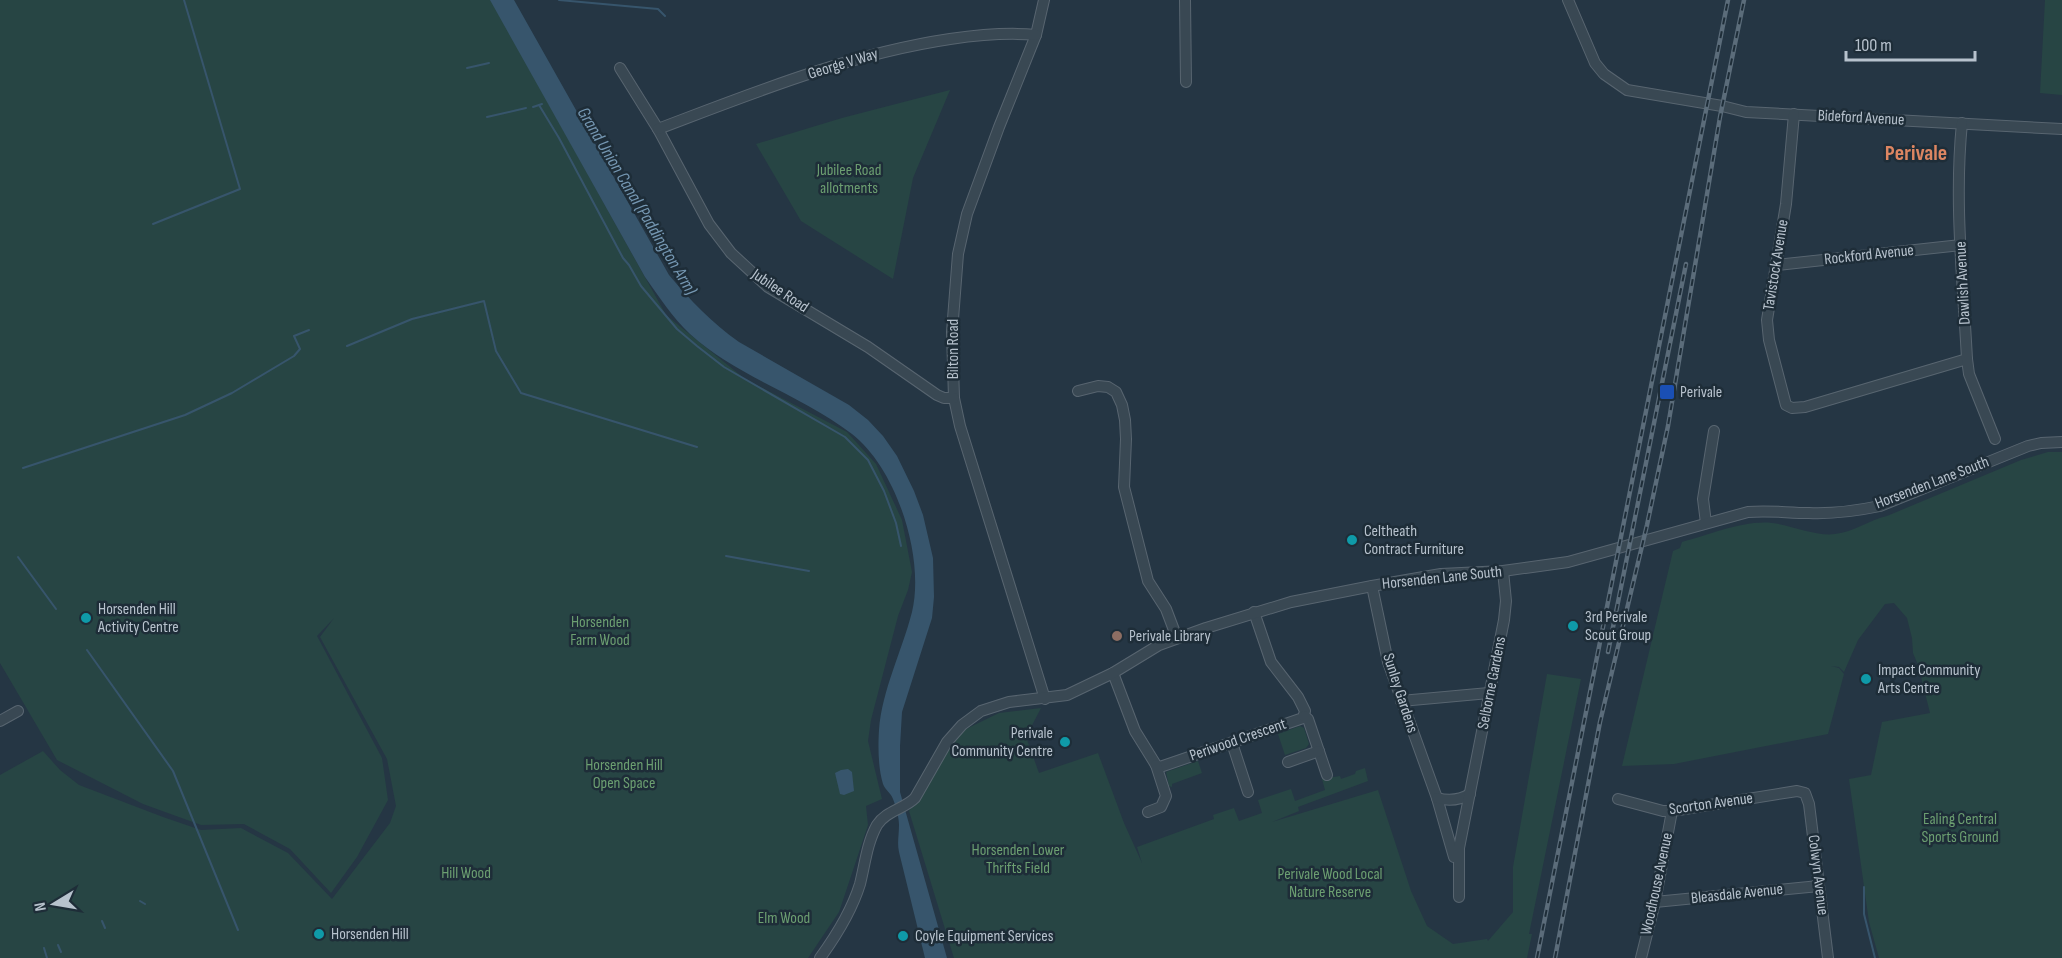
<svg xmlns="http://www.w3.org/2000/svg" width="2062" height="958" viewBox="0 0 2062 958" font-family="'Sofia Sans Condensed',sans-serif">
	<rect width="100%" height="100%" fill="#253644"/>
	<g fill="#274544">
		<path d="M0,0H491L666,315L745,379L847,432L876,464L902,520L912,572L908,590L898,616L871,720L868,741L882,799L866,806L868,825L839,912L808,958H0V775L43,751L60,770L79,785L163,817L201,830L241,828L288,853L332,899L390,823L396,806L387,759L320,637L334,618L317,636L382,758L388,800L357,857L331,893L290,849L244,824L201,825L143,804L57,760L0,663Z"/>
		<path d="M2045,0H2062V95L2040,93Z"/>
		<path d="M950,90L913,178L893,279L801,221L756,144L842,118Z"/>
		<path d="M2048,452H2062V958H1879L1869,922L1849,779L1871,775L1882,722L1930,713L1918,665L1913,653L1912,638L1907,618L1894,603L1885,604L1858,640L1844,672L1839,667L1831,666L1839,668L1844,674L1828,734L1674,764L1622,766L1673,551L1680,548L1682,542C1710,535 1743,520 1772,523C1791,525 1818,537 1835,534C1854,532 1869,520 1887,516L2021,460Z"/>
		<path d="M1547,674L1581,679L1529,934H1532L1527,958H954L953,955L909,811L939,767L947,749L962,731L999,713L1041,708L1026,737L1039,773L1098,753L1124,823L1142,863L1137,847L1214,819L1213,815L1234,808L1239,821L1262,813L1258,800L1291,789L1295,801L1325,790L1322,779L1340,776L1341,779L1355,774L1356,771L1365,768L1368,781L1298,807L1299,811L1272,822L1378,790L1411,891L1427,926L1453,944L1487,939L1488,941L1513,912V867Z"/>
		<path d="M1300,726L1304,728L1309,744L1306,748L1285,755L1278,734Z"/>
		<path d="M1198,761L1202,773L1172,784V787L1169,786L1166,772Z"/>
	</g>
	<g fill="#37556c">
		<path d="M490,0H514L669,275C690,300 712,323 739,342L849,405L868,420L883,436L897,456L914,491L923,515L933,558L934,597L932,618L902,712L900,746V792L947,958H925L899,852C897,843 899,835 899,825C899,817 896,807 893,799C891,793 885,790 883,784C878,768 878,746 879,730C882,690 902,651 912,612C925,558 897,469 852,434C802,395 737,377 690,334C673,318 659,297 645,277Z"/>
		<path d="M848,769L852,772L854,791L844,795L840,794L835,773L841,770Z"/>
	</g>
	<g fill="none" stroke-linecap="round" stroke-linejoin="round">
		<g stroke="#37556c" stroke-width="2">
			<path d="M559,0L658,9L665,16"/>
			<path d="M467,68L489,63"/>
			<path d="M539,105L559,138L623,258L629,265L641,286L677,329L697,346L724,367L845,437L868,460L884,491L896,523L901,546"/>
			<path d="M533,107L542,104"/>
			<path d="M487,117L526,108"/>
			<path d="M153,224L240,189L184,0"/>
			<path d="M347,346L412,319L484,301L496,351L521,393L697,447"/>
			<path d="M23,468L185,415L232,393L294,356L300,349L294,336L309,330"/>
			<path d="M726,556L809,571"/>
			<path d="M18,557L56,609"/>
			<path d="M87,650L173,771L238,930"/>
			<path d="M1864,887V914L1875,958"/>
			<path d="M140,901L145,904"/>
			<path d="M102,921L105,928"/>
			<path d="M58,945L61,952"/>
			<path d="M44,948L47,958"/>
		</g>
		<defs>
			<g id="minor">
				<path d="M1044,0L1036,35L999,127L967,214L958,254L952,332L954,398L960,426L1045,699"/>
				<path d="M1185,0L1186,82"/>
				<path d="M1568,0L1595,63L1604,74L1627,90L1722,106L1746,112L2062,129"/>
				<path d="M620,68L658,129L709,224L731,253L768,287L868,347L937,395L944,398H954"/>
				<path d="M1794,114L1786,204L1767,320L1769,340L1786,405L1792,408L1805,407L1967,359"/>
				<path d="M1962,123C1954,201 1963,281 1967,359L1969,374L1995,439"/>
				<path d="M658,129C753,93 849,54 950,39C978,35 1008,32 1036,35"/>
				<path d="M1777,265L1961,245"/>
				<path d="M1078,391L1098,386L1108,387L1116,392L1122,405L1125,420L1126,439L1124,487L1148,581L1166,609L1177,638"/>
				<path d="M1706,523L1703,499L1714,431"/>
				<path d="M1372,586L1388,662L1437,798L1454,857"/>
				<path d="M1113,673L1135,731L1156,765L1160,767L1303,718L1305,711L1298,697L1271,662L1254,612"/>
				<path d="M1401,701L1489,693"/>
				<path d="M1304,716L1308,719L1327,775"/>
				<path d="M0,721L18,711"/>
				<path d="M1232,743L1248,792"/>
				<path d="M1288,762L1319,751"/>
				<path d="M1437,798C1448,801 1460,800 1470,794"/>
				<path d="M1618,799L1663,811H1672L1797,791L1805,793L1809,804L1828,958"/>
				<path d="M1148,812L1161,807L1166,796L1156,765"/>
				<path d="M1459,897V848L1504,620L1506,601L1503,571"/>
				<path d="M1655,902L1819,886"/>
				<path d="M820,958C836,936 852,910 860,884C865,864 867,843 877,825C886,811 904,809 915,798L947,742L962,725L981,711L1009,702L1067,695L1113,673L1159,645L1206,628L1291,602L1372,586L1441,574L1503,571L1568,562L1748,512C1769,510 1788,513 1809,513C1833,514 1856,511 1880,506L2028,446L2041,443L2062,442"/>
				<path d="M1641,958L1655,902L1672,811"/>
			</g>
		</defs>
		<use href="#minor" stroke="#586570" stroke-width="12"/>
		<use href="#minor" stroke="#394853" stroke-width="10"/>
		<defs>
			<g id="rail">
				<path d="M1608,652L1686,264"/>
				<path d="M1537,958L1728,0"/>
				<path d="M1555,958L1600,722L1647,525L1668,426L1720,117L1744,0"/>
			</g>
		</defs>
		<use href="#rail" stroke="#5b6c7a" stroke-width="4.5"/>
		<use href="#rail" stroke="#1e2d38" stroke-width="2" stroke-dasharray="7" stroke-linecap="butt"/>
	</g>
	<rect fill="#1a4fb4" stroke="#1e2d38" stroke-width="2" x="1659" y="384" width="16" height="16" rx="3"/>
	<g fill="#0f9aa8" stroke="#1e2d38" stroke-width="2">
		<circle cx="1352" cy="540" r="6"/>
		<circle cx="86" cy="618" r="6"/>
		<circle cx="1573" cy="626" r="6"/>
		<circle cx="1866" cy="679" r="6"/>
		<circle cx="1065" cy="742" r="6"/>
		<circle cx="319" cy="934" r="6"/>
		<circle cx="903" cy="936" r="6"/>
	</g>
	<circle fill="#8d6e63" stroke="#1e2d38" stroke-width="2" cx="1117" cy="636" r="6"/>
	<g text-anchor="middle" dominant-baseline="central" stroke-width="5" stroke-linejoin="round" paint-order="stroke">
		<g font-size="16" fill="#b7c2cd" stroke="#1e2d38">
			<text transform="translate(843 64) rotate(-17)">George V Way</text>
			<text transform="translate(1861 118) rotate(3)">Bideford Avenue</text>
			<text transform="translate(1869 255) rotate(-6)">Rockford Avenue</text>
			<text transform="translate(1776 265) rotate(-81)">Tavistock Avenue</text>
			<text transform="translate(1963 283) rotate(-93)">Dawlish Avenue</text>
			<text transform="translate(780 291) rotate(34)">Jubilee Road</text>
			<text transform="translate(953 349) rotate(-90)">Bilton Road</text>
			<text transform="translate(1932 483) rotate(-21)">Horsenden Lane South</text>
			<text transform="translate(1442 578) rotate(-6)">Horsenden Lane South</text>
			<text transform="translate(1492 683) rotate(-79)">Selborne Gardens</text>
			<text transform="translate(1400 693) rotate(72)">Sunley Gardens</text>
			<text transform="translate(1238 740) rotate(-19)">Periwood Crescent</text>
			<text transform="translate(1711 804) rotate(-8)">Scorton Avenue</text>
			<text transform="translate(1818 875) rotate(83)">Colwyn Avenue</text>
			<text transform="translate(1657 884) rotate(-78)">Woodhouse Avenue</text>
			<text transform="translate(1737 894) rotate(-6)">Bleasdale Avenue</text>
		</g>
		<g font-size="16" fill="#6c9f71" stroke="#1e2d38">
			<text x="849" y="170">Jubilee Road<tspan x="849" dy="18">allotments</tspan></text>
			<text x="600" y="622">Horsenden<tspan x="600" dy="18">Farm Wood</tspan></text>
			<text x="624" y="765">Horsenden Hill<tspan x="624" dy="18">Open Space</tspan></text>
			<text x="1960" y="819">Ealing Central<tspan x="1960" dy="18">Sports Ground</tspan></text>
			<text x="1018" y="850">Horsenden Lower<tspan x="1018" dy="18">Thrifts Field</tspan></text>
			<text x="466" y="873">Hill Wood</text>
			<text x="1330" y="874">Perivale Wood Local<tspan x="1330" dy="18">Nature Reserve</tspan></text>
			<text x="784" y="918">Elm Wood</text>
		</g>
		<g font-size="16" fill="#b7c2cd" stroke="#1e2d38" text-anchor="start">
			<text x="1680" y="392">Perivale</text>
			<text x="1364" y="531">Celtheath<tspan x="1364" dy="18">Contract Furniture</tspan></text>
			<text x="98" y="609">Horsenden Hill<tspan x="98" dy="18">Activity Centre</tspan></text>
			<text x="1585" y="617">3rd Perivale<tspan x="1585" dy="18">Scout Group</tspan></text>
			<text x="1129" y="636">Perivale Library</text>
			<text x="1878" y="670">Impact Community<tspan x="1878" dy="18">Arts Centre</tspan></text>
			<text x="1053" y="733" text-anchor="end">Perivale<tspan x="1053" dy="18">Community Centre</tspan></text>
			<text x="331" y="934">Horsenden Hill</text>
			<text x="915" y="936">Coyle Equipment Services</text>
		</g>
		<g font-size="18" font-style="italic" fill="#7597b2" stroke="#1e2d38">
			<text transform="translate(637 201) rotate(59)">Grand Union Canal (Paddington Arm)</text>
		</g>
		<g font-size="22" font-weight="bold" fill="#dd8662" stroke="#1e2d38">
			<text x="1916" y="153">Perivale</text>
		</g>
	</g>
	<g transform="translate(54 904) rotate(259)" stroke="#1e2d38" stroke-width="4.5" paint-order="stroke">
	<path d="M0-4.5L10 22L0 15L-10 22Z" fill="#b7c2cd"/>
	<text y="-9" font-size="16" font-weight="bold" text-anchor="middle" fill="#b7c2cd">N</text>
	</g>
	<path d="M1846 51v9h129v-9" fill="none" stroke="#b7c2cd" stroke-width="3"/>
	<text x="1855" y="51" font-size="18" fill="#b7c2cd" stroke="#1e2d38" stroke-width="4.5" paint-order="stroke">100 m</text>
</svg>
